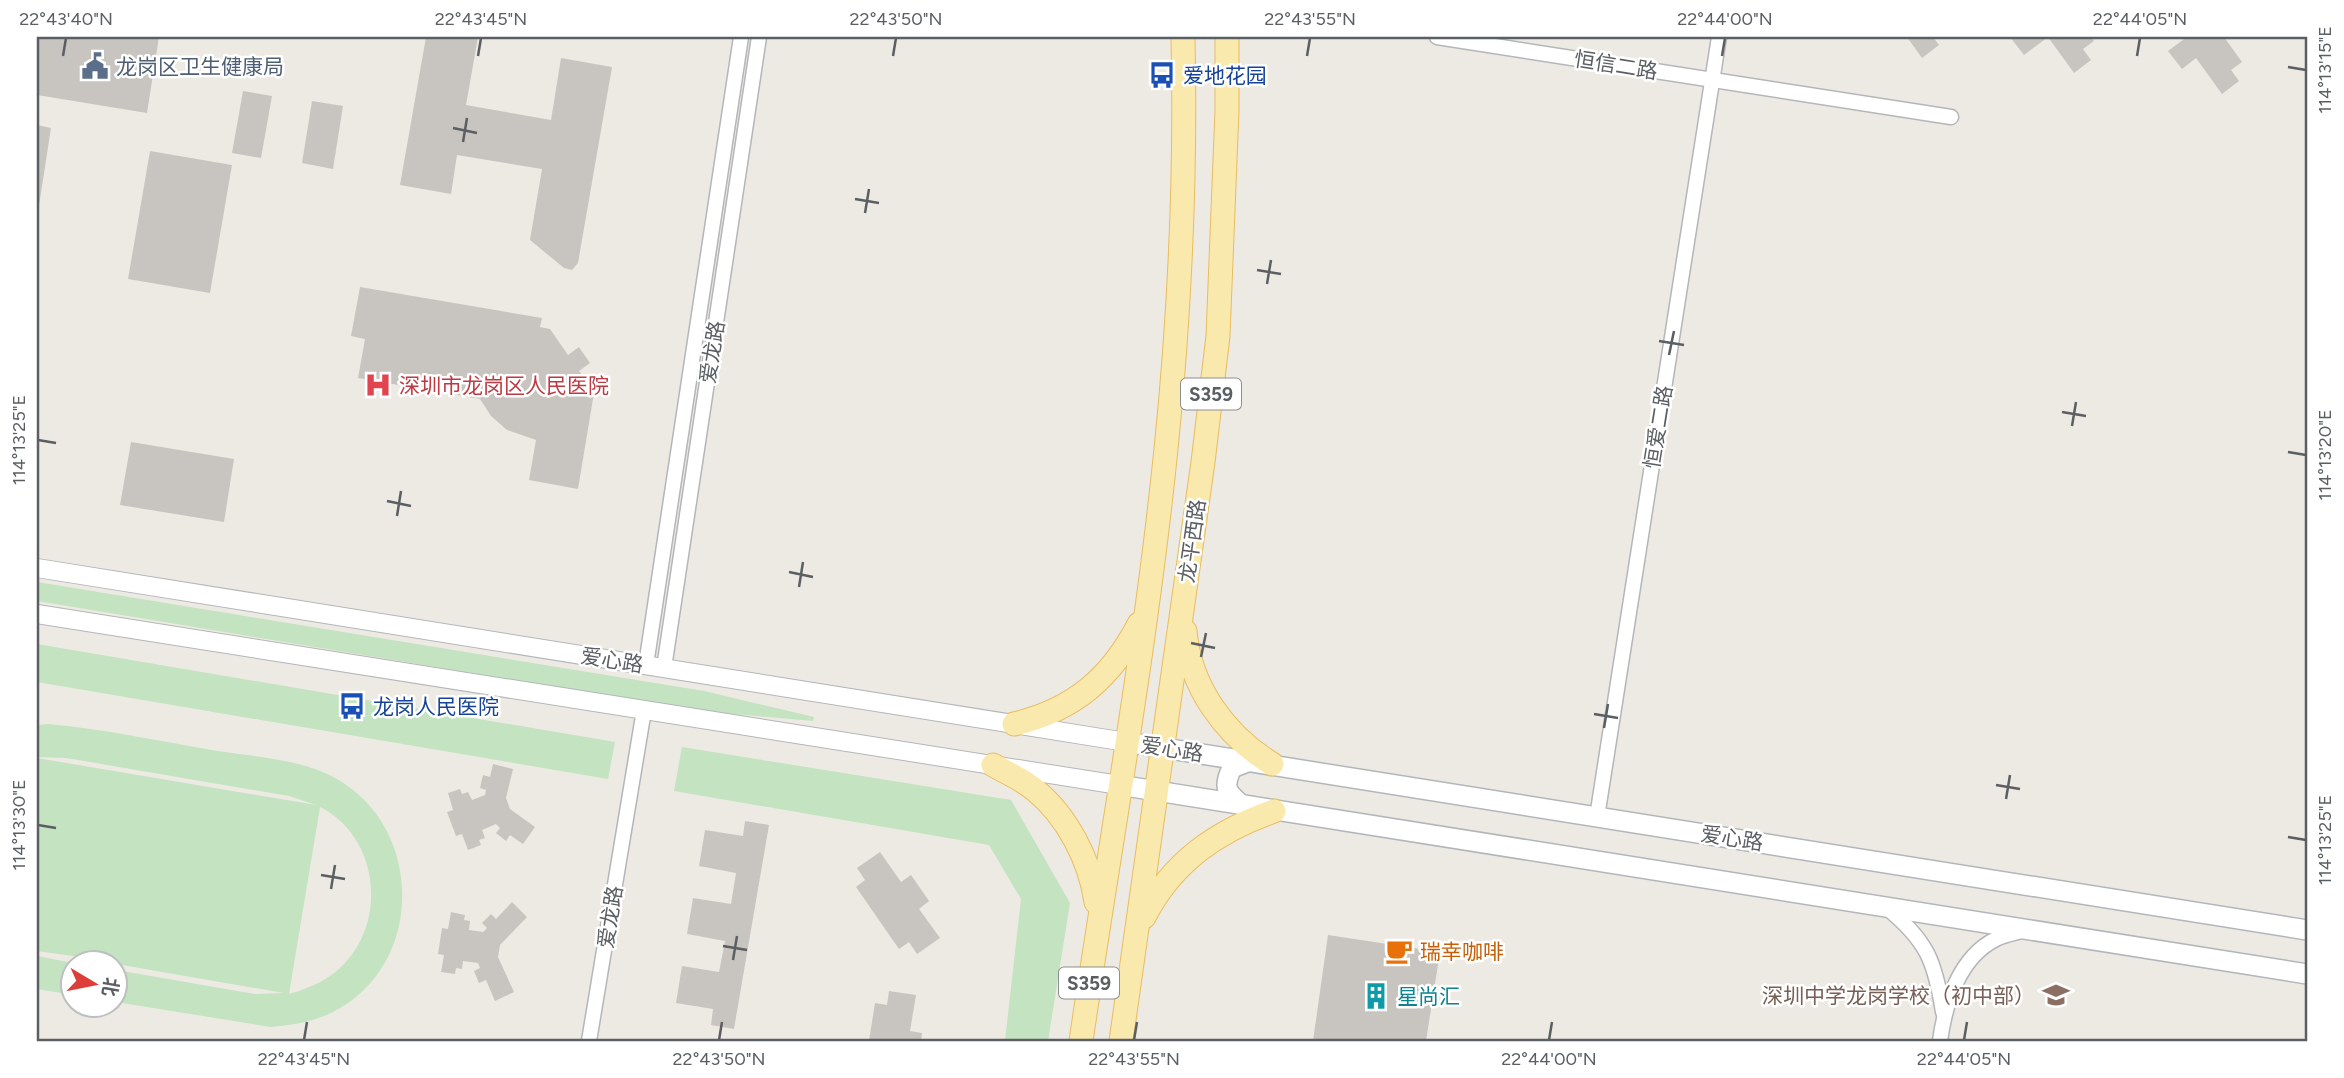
<svg xmlns="http://www.w3.org/2000/svg" width="2344" height="1078" viewBox="0 0 2344 1078" font-family="Figtree,'Noto Sans SC',sans-serif">
	<rect width="100%" height="100%" fill="#edeae3"/>
	<g fill="#c3e3c1" fill-rule="evenodd">
		<path d="M37,582L704,691L814,717L813,721L701,711L37,601Z"/>
		<path d="M37,644L615,742L608,779L37,682Z"/>
		<path d="M49,724C104,729 158,741 212,750C252,757 299,758 335,778C425,827 425,966 333,1012C313,1022 293,1025 271,1027L116,1002V970L255,994L284,993L116,964V962L37,951V758L316,805L289,796L66,758L37,757V725ZM320,807C377,835 388,917 345,963C329,980 310,988 289,994Z"/>
		<path d="M682,747L1011,800L1070,903L1048,1041H1005L1021,899L989,845L674,791Z"/>
		<path d="M37,956L73,963V995L37,989Z"/>
	</g>
	<g fill="#c8c5c0">
		<path d="M37,37H159L147,113L37,95Z"/>
		<path d="M426,37H478L466,105L551,120L561,58L612,67L578,263L572,270L564,268L530,240L542,169L457,155L451,194L400,185Z"/>
		<path d="M1907,37H1933L1939,45L1922,58Z"/>
		<path d="M2010,37H2091L2094,41L2083,49L2091,60L2074,73L2048,37L2024,55Z"/>
		<path d="M2187,37H2224L2242,62L2231,70L2239,81L2222,94L2196,58L2182,69L2168,51Z"/>
		<path d="M243,91L272,96L261,158L232,153Z"/>
		<path d="M312,101L343,106L333,169L302,163Z"/>
		<path d="M37,125L51,128L38,212H37Z"/>
		<path d="M150,151L232,165L210,293L128,279Z"/>
		<path d="M360,287L542,318L540,327L550,329L568,355L579,347L590,363L579,371L587,381L585,391L594,393L578,489L529,480L536,440L507,430L491,416L480,399L358,378L365,339L351,336Z"/>
		<path d="M131,442L234,459L224,522L120,505Z"/>
		<path d="M493,764L513,769L506,798L510,809L535,827L523,844L510,835L506,841L496,833L500,828L496,824L482,830L485,838L479,840L481,845L468,850L462,834L456,836L447,812L453,810L448,793L460,789L462,794L468,792L472,800L485,795L486,790L480,788L483,775L490,777Z"/>
		<path d="M745,821L769,825L734,1029L711,1025L713,1009L676,1003L682,966L719,972L725,941L687,934L693,898L731,904L736,873L699,866L705,830L743,836Z"/>
		<path d="M880,852L901,882L911,875L929,901L919,909L940,938L917,954L909,942L899,949L856,887L865,880L857,868Z"/>
		<path d="M512,902L527,917L500,945L498,957L514,992L495,1001L486,980L479,983L474,971L480,968L478,963L463,961L462,969L456,968L455,974L441,972L444,955L438,954L442,928L448,929L451,912L465,915L464,920L470,921L469,930L483,932L487,928L482,923L491,914L496,919Z"/>
		<path d="M1328,935L1440,952L1426,1041H1313Z"/>
		<path d="M889,991L916,995L910,1031L922,1033L921,1041H869L875,1003L887,1005Z"/>
	</g>
	<g fill="none" stroke-linecap="round" stroke-linejoin="round">
		<defs>
			<g id="minor">
				<path d="M1437,37L1951,117"/>
				<path d="M646,665L741,37"/>
				<path d="M664,668L759,37"/>
				<path d="M1597,817L1719,37"/>
				<path d="M1887,908C1927,941 1935,961 1943,1012"/>
				<path d="M589,1041L644,710"/>
				<path d="M1940,1041C1945,1004 1959,957 1996,939C2003,935 2014,933 2022,931"/>
			</g>
			<g id="tertiary">
				<path d="M37,568L1126,742"/>
				<path d="M37,614L1119,785"/>
			</g>
			<g id="secondary">
				<path d="M1126,742L2307,930"/>
				<path d="M1119,785L2307,974"/>
				<path d="M1243,806C1227,793 1222,788 1232,768L1250,761"/>
			</g>
			<g id="primary">
				<path d="M1185,631C1190,687 1225,735 1272,764"/>
				<path d="M1014,724C1074,710 1111,678 1139,624"/>
				<path d="M993,765C1007,773 1022,779 1035,790C1067,816 1090,860 1096,902"/>
				<path d="M1144,917C1172,862 1217,831 1274,811"/>
				<path d="M1081,1041C1110,844 1146,647 1166,449C1180,312 1186,174 1183,37"/>
				<path d="M1121,1041L1203,462L1218,336L1227,110V37"/>
			</g>
		</defs>
		<use href="#minor" stroke="#b4b6ba" stroke-width="17"/>
		<use href="#tertiary" stroke="#b4b6ba" stroke-width="20"/>
		<use href="#secondary" stroke="#b2b6ba" stroke-width="22"/>
		<use href="#primary" stroke="#e8bc61" stroke-width="25"/>
		<use href="#minor" stroke="#fff" stroke-width="14"/>
		<use href="#tertiary" stroke="#fff" stroke-width="18"/>
		<use href="#secondary" stroke="#fff" stroke-width="19"/>
		<use href="#primary" stroke="#f9e9ac" stroke-width="23"/>
	</g>
	<path fill="none" stroke="#5b5f63" stroke-width="2.5" d="M63,56L66,38M478,56L481,38M893,56L896,38M1307,56L1310,38M1722,56L1725,38M2137,56L2140,38M2288,67L2306,70M453,128L477,133M463,142L467,118M855,199L879,203M865,213L869,189M1257,270L1281,274M1267,284L1271,260M1659,341L1684,345M1669,355L1674,331M2062,412L2086,416M2072,426L2076,402M38,440L56,443M2288,452L2306,455M387,501L411,506M397,516L401,491M789,572L813,577M799,587L803,562M1191,643L1215,648M1201,657L1206,633M1594,714L1618,718M1604,728L1608,704M1996,785L2020,789M2006,799L2010,775M38,825L56,828M2288,837L2306,840M321,875L345,879M331,889L335,865M723,946L747,950M733,960L737,936M304,1040L307,1022M719,1040L722,1022M1134,1040L1137,1022M1549,1040L1552,1022M1964,1040L1967,1022"/>
	<defs>
		<symbol id="civic-bare" viewBox="-9 -9 18 18"><path d="M-.6-6.5H3V-4.5H.6V-3L4-1V1h2V6H-6V1h2V-1L-.6-3ZM-1.2 2.5V6h2.4V2.5Z" fill="#5c6f8a" stroke="#fff" stroke-width="2.5" paint-order="stroke"/></symbol>
		<symbol id="bus-bare" viewBox="-9 -9 18 18"><path d="M-5-6H5V4H4V6H2V4H-2V6H-4V4H-5ZM-3.5-4V0h7V-4ZM-3.5 1.2v1.5H-2V1.2ZM2 1.2v1.5H3.5V1.2Z" fill="#1a4fb4" stroke="#fff" stroke-width="2.5" paint-order="stroke"/></symbol>
		<symbol id="hospital-bare" viewBox="-9 -9 18 18"><path d="M-5-5h3v3.5h4V-5h3V5h-3V1.5h-4V5h-3Z" fill="#e0444e" stroke="#fff" stroke-width="2.5" paint-order="stroke"/></symbol>
		<symbol id="cafe-bare" viewBox="-9 -9 18 18"><path d="M-5.5-4.5H6V0H3Q3 3.5 0 3.5H-2.5Q-5.5 3.5-5.5 0ZM3-3.2v2h1.7v-2ZM-6 4.5H4V6H-6Z" fill="#e8710a" stroke="#fff" stroke-width="2.5" paint-order="stroke"/></symbol>
		<symbol id="school-bare" viewBox="-9 -9 18 18"><path d="M0-5L7-2L0 1L-7-2ZM-4 1L0 2.5L4 1V4Q0 6-4 4Z" fill="#8d6e63" stroke="#fff" stroke-width="2.5" paint-order="stroke"/></symbol>
		<symbol id="building-bare" viewBox="-9 -9 18 18"><path d="M-4-6H4V6H1V3H-1V6H-4ZM-2.5-4.3h1.7v1.8h-1.7ZM.8-4.3h1.7v1.8H.8ZM-2.5-1h1.7V.8h-1.7ZM.8-1h1.7V.8H.8Z" fill="#0f9aa8" stroke="#fff" stroke-width="2.5" paint-order="stroke"/></symbol>
	</defs>
	<g fill-rule="evenodd">
		<use href="#civic-bare" x="76" y="47" width="38" height="38"/>
		<use href="#bus-bare" x="1143" y="56" width="38" height="38"/>
		<use href="#hospital-bare" x="359" y="366" width="38" height="38"/>
		<use href="#bus-bare" x="333" y="687" width="38" height="38"/>
		<use href="#cafe-bare" x="1380" y="932" width="38" height="38"/>
		<use href="#school-bare" x="2037" y="976" width="38" height="38"/>
		<use href="#building-bare" x="1357" y="977" width="38" height="38"/>
	</g>
	<g text-anchor="middle" dominant-baseline="central" stroke-width="5" stroke-linejoin="round" paint-order="stroke">
		<g fill="#fff" stroke="#8c8f92" stroke-width="2">
			<rect x="1181" y="378.5" width="60" height="31" rx="5"/>
			<rect x="1059" y="967.5" width="60" height="31" rx="5"/>
		</g>
		<g font-size="19" font-weight="bold" fill="#5b5f63">
			<text x="1211" y="394">S359</text>
			<text x="1089" y="983">S359</text>
		</g>
		<g font-size="21" fill="#5b5f63" stroke="#fff">
			<text transform="translate(1616 65) rotate(9)">恒信二路</text>
			<text transform="translate(712 352) rotate(-81)">爱龙路</text>
			<text transform="translate(1658 427) rotate(-81)">恒爱二路</text>
			<text transform="translate(1192 541) rotate(-82)">龙平西路</text>
			<text transform="translate(612 660) rotate(9)">爱心路</text>
			<text transform="translate(1172 749) rotate(9)">爱心路</text>
			<text transform="translate(1732 838) rotate(9)">爱心路</text>
			<text transform="translate(610 917) rotate(-81)">爱龙路</text>
		</g>
		<g font-size="21" fill="#4e5e75" stroke="#fff" text-anchor="start">
			<text x="116" y="66">龙岗区卫生健康局</text>
		</g>
		<g font-size="21" fill="#164399" stroke="#fff" text-anchor="start">
			<text x="1183" y="75">爱地花园</text>
			<text x="373" y="706">龙岗人民医院</text>
		</g>
		<g font-size="21" fill="#be3a42" stroke="#fff" text-anchor="start">
			<text x="399" y="385">深圳市龙岗区人民医院</text>
		</g>
		<g font-size="21" fill="#c56008" stroke="#fff" text-anchor="start">
			<text x="1420" y="951">瑞幸咖啡</text>
		</g>
		<g font-size="21" fill="#785e54" stroke="#fff" text-anchor="end">
			<text x="2035" y="995">深圳中学龙岗学校（初中部）</text>
		</g>
		<g font-size="21" fill="#0d838f" stroke="#fff" text-anchor="start">
			<text x="1397" y="996">星尚汇</text>
		</g>
	</g>
	<rect width="2344" height="1078" fill="none" stroke="#ffffff" stroke-width="77"/>
	<g transform="translate(94 984) rotate(100)"><circle r="33" fill="#ffffff" stroke="#bdbfc1" stroke-width="2"/>
	<path d="M0-5L12 26L0 18L-12 26Z" fill="#dd3e39"/>
	<text y="-10" font-size="19" font-weight="bold" text-anchor="middle" fill="#5b5f63">北</text>
	</g>
	<rect x="38" y="38" width="2268" height="1002" fill="none" stroke="#5b5f63" stroke-width="2.5"/>
	<g font-size="18" text-anchor="middle" fill="#5b5f63">
		<text x="66" y="25">22°43'40"N</text>
		<text x="481" y="25">22°43'45"N</text>
		<text x="896" y="25">22°43'50"N</text>
		<text x="1310" y="25">22°43'55"N</text>
		<text x="1725" y="25">22°44'00"N</text>
		<text x="2140" y="25">22°44'05"N</text>
		<text transform="translate(2325 70) rotate(-90)" y="6">114°13'15"E</text>
		<text transform="translate(19 440) rotate(-90)" y="6">114°13'25"E</text>
		<text transform="translate(2325 455) rotate(-90)" y="6">114°13'20"E</text>
		<text transform="translate(19 825) rotate(-90)" y="6">114°13'30"E</text>
		<text transform="translate(2325 840) rotate(-90)" y="6">114°13'25"E</text>
		<text x="304" y="1065">22°43'45"N</text>
		<text x="719" y="1065">22°43'50"N</text>
		<text x="1134" y="1065">22°43'55"N</text>
		<text x="1549" y="1065">22°44'00"N</text>
		<text x="1964" y="1065">22°44'05"N</text>
	</g>
</svg>
